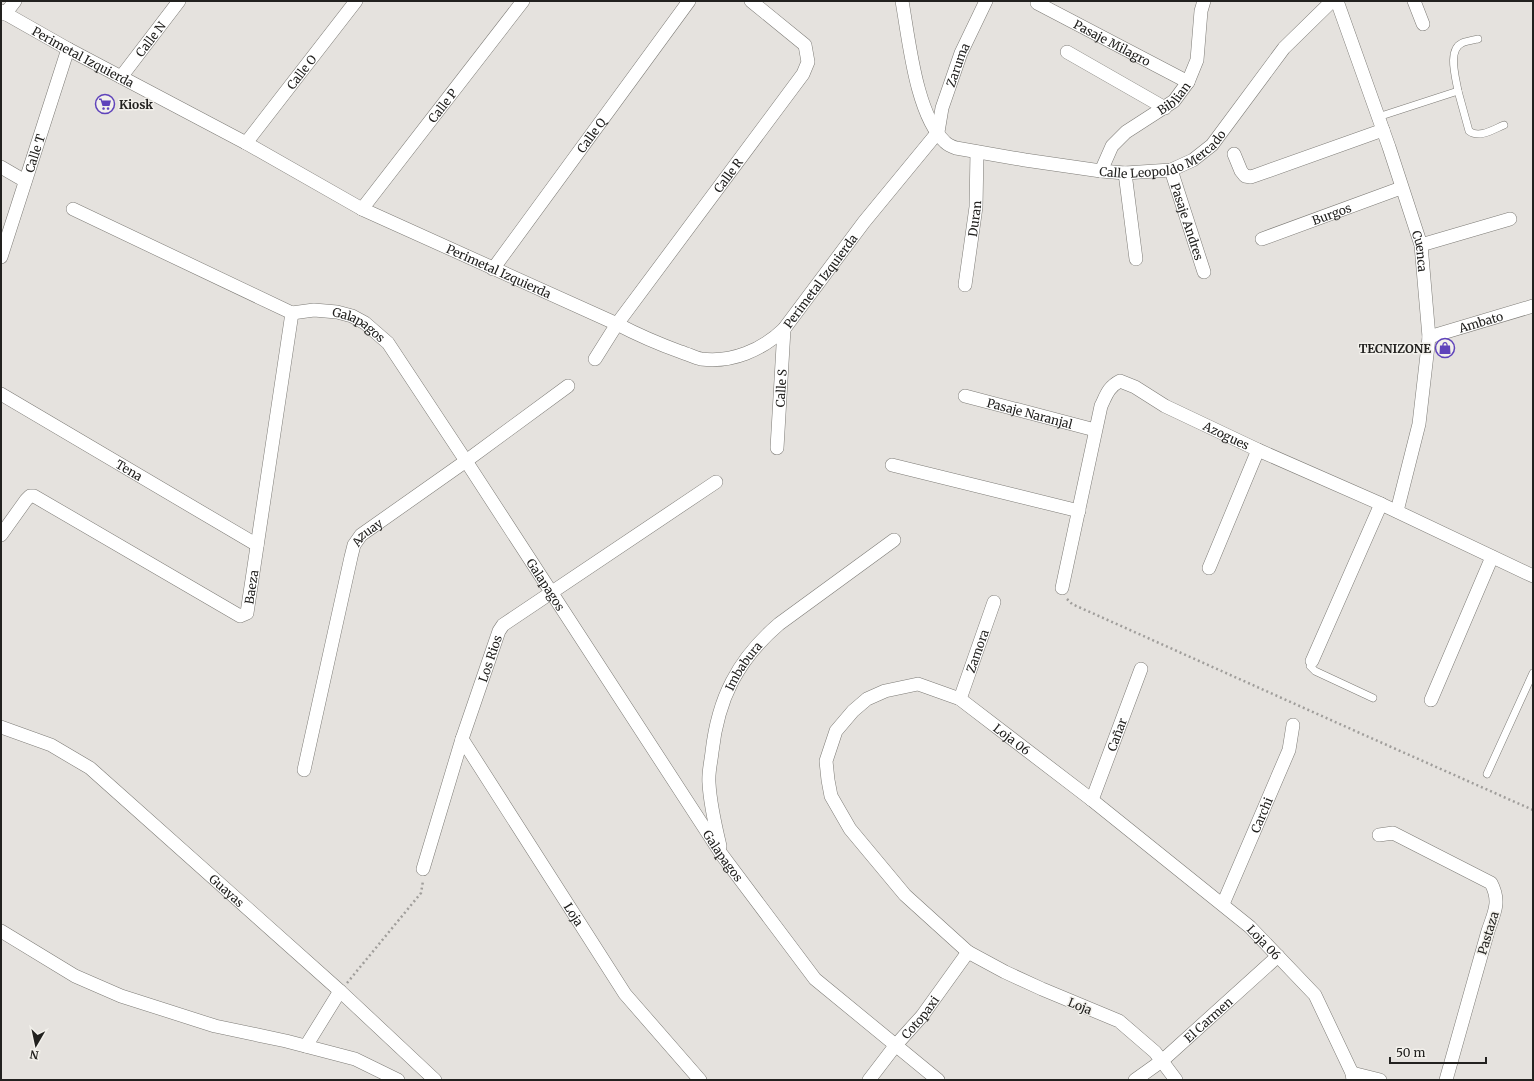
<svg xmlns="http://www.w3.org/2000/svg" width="1534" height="1081" viewBox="0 0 1534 1081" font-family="Merriweather,serif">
	<rect width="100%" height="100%" fill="#e5e2de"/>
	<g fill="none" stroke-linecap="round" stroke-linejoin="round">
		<defs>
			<g id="service">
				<path d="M1458,91L1469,131C1479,139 1494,129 1504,125"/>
				<path d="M1378,117L1458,91C1456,78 1447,50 1462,43C1467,41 1473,40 1478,39"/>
				<path d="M1312,661L1310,666L1315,671L1373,698"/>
				<path d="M1487,774L1533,673"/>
			</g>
			<g id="minor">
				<path id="s1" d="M902,1C909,40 916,115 945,142C948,145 953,147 956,148L1025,160L1101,171L1125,173L1171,170L1193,160L1212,145L1284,48L1332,1"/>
				<path id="s2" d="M1337,1L1389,147L1421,245L1429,337L1419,424L1397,511"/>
				<path d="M1414,1L1423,24"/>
				<path id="s3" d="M1037,3L1188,82"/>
				<path id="s4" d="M1,11L68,49L246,143L362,209L617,324C638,335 659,344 681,352C688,354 695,358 701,359C732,363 762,350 784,329L864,222L938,132L942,108L961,53L986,1"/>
				<path d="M5,14L15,1"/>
				<path d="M1067,52L1165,108"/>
				<path id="s5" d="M121,77L179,1"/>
				<path id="s6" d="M246,143L356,1"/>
				<path d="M1234,154L1241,171L1245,176L1251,177L1383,130"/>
				<path d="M1,167L25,181"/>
				<path id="s7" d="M1171,170L1204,272"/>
				<path id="s8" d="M1101,171L1112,146L1126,132L1174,101L1188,82L1197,60L1201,11L1204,1"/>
				<path d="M1125,173L1136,259"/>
				<path id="s9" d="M73,209L292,313L314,310L337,312L352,316L365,323L388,343L466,461L722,855L815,979L938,1080"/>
				<path id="s10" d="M362,209L523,1"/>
				<path id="s11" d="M1262,239L1401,188"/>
				<path d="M1421,245L1510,219"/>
				<path id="s12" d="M1,257L68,49"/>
				<path id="s13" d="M493,269L689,1"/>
				<path id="s14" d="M965,285L976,207L977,152"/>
				<path id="s15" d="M1429,337L1533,306"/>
				<path id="s16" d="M595,359L617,324L803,74L808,62L805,45L751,1"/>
				<path id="s17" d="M1,394L257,545"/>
				<path id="s18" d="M965,396L1095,430"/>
				<path id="s19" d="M777,448L784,329"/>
				<path d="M892,465L1079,511"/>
				<path id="s20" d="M1,535L26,500L30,496H34L240,616L247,613L292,313"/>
				<path d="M1209,568L1258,450"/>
				<path id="s21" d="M1062,588L1101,406C1106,396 1108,387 1120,381L1135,387L1165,406L1258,450L1381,504L1533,576"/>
				<path d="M1312,661L1381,504"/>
				<path id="s22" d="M960,699L994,602"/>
				<path d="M1431,700L1492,557"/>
				<path id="s23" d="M1,727L51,745L90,768L340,991L435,1080"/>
				<path id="s24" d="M462,739L625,994L700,1080"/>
				<path id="s25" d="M304,770L351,557L354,545L361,535L466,461L568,386"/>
				<path id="s26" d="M1092,800L1141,669"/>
				<path d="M1379,835L1393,833L1491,883C1501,902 1494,913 1488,931L1446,1080"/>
				<path id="s27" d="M720,846C715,825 710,804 709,783C708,773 711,762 712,752C718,699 737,660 779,624L894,540"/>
				<path id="s28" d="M423,869L462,739L499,631L503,625L716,482"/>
				<path id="s29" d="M1223,904L1289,750L1293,725"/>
				<path d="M1,931L75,976L121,996L215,1026L286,1041L355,1059L398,1080"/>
				<path d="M306,1046L340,991"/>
				<path d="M1352,1073L1380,1080"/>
				<path id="s30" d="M869,1080L895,1046L922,1016L968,952"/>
				<path id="s31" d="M1135,1080L1163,1060L1278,956"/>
				<path id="s32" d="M1176,1080L1155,1052L1119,1021L1042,989L1005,972L968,952L905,895L850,829L831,796L828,780L826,761L836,731L853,711L867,699L885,691L918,684L960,699L1092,800L1250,927L1315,995L1352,1073L1353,1080"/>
			</g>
		</defs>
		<use href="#service" stroke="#7d7b76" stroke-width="8"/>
		<use href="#minor" stroke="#7d7b76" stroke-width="14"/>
		<g stroke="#a09e9b" stroke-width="2.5" stroke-dasharray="2 3" stroke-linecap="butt">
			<path d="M1067,599L1072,604L1362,734L1533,810"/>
			<path d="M347,983L421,893L423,881"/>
		</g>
		<use href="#service" stroke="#fff" stroke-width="7"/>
		<use href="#minor" stroke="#fff" stroke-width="13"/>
	</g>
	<defs>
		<symbol id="supermarket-ring" viewBox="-11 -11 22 22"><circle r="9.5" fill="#f2f0eb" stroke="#5f43bb" stroke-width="1.5"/><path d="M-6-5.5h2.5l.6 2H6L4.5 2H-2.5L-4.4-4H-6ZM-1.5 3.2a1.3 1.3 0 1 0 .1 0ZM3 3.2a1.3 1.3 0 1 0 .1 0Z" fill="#5f43bb"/></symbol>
		<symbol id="shop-ring" viewBox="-11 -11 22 22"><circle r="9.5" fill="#f2f0eb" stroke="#5f43bb" stroke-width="1.5"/><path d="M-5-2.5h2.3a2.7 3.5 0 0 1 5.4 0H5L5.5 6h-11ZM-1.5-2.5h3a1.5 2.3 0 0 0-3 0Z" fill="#5f43bb"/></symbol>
	</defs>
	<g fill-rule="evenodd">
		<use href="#supermarket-ring" x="94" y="93" width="22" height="22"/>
		<use href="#shop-ring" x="1434" y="337" width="22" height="22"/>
	</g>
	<g text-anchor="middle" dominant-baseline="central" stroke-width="3" stroke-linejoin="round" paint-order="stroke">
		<g font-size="12" fill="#22211f" stroke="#f2f0eb">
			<text stroke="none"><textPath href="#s5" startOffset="48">Calle N</textPath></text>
			<text stroke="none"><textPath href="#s3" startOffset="85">Pasaje Milagro</textPath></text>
			<text stroke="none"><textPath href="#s4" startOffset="94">Perimetal Izquierda</textPath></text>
			<text stroke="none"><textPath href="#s4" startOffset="1194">Zaruma</textPath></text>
			<text stroke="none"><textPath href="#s6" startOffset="90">Calle O</textPath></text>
			<text stroke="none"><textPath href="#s8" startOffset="106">Biblian</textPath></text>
			<text stroke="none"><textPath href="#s10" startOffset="131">Calle P</textPath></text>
			<text stroke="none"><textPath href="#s13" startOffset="166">Calle Q</textPath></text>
			<text stroke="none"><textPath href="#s1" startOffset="376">Calle Leopoldo Mercado</textPath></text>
			<text stroke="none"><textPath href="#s12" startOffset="109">Calle T</textPath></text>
			<text stroke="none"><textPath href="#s16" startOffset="227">Calle R</textPath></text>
			<text stroke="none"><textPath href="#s11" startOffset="74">Burgos</textPath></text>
			<text stroke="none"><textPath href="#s14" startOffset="67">Duran</textPath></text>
			<text stroke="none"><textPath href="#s7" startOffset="54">Pasaje Andres</textPath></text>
			<text stroke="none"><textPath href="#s2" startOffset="264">Cuenca</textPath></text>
			<text stroke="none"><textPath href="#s4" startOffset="562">Perimetal Izquierda</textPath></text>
			<text stroke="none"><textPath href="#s4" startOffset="934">Perimetal Izquierda</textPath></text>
			<text stroke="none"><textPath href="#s15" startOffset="54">Ambato</textPath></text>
			<text stroke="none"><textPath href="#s9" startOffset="313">Galapagos</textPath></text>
			<text stroke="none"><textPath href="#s19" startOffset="60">Calle S</textPath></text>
			<text stroke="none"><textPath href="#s18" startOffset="67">Pasaje Naranjal</textPath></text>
			<text stroke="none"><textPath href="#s21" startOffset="338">Azogues</textPath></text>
			<text stroke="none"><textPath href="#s17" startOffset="149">Tena</textPath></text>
			<text stroke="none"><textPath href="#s25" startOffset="249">Azuay</textPath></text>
			<text stroke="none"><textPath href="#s9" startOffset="637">Galapagos</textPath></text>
			<text stroke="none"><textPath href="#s20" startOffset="325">Baeza</textPath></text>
			<text stroke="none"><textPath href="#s22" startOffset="51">Zamora</textPath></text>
			<text stroke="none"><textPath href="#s28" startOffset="221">Los Rios</textPath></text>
			<text stroke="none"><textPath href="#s27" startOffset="188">Imbabura</textPath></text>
			<text stroke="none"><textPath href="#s26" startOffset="70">Cañar</textPath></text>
			<text stroke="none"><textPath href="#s32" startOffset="733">Loja 06</textPath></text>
			<text stroke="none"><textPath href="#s29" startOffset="97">Carchi</textPath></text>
			<text stroke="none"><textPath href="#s9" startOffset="961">Galapagos</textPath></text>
			<text stroke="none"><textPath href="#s23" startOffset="282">Guayas</textPath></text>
			<text stroke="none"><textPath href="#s24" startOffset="208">Loja</textPath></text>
			<text transform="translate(1488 933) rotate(-73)">Pastaza</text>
			<text stroke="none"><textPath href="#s32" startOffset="1057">Loja 06</textPath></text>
			<text transform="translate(1080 1006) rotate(22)">Loja</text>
			<text stroke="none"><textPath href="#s30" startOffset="81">Cotopaxi</textPath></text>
			<text stroke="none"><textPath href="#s31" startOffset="95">El Carmen</textPath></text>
		</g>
		<g font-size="12" font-weight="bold" fill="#22211f" stroke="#f2f0eb" text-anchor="start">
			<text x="119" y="104">Kiosk</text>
			<text x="1431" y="348" text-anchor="end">TECNIZONE</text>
		</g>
	</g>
	<rect width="1534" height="1081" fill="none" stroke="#22211f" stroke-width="4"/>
	<g transform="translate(36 1045) rotate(189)" stroke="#f2f0eb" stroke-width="3" paint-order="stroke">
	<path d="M0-3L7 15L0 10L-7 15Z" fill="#22211f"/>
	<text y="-6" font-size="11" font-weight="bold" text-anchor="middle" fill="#22211f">N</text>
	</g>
	<path d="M1390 1057v6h96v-6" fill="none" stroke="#22211f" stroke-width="2"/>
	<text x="1396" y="1057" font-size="12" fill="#22211f" stroke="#f2f0eb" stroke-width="3" paint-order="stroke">50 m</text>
</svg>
